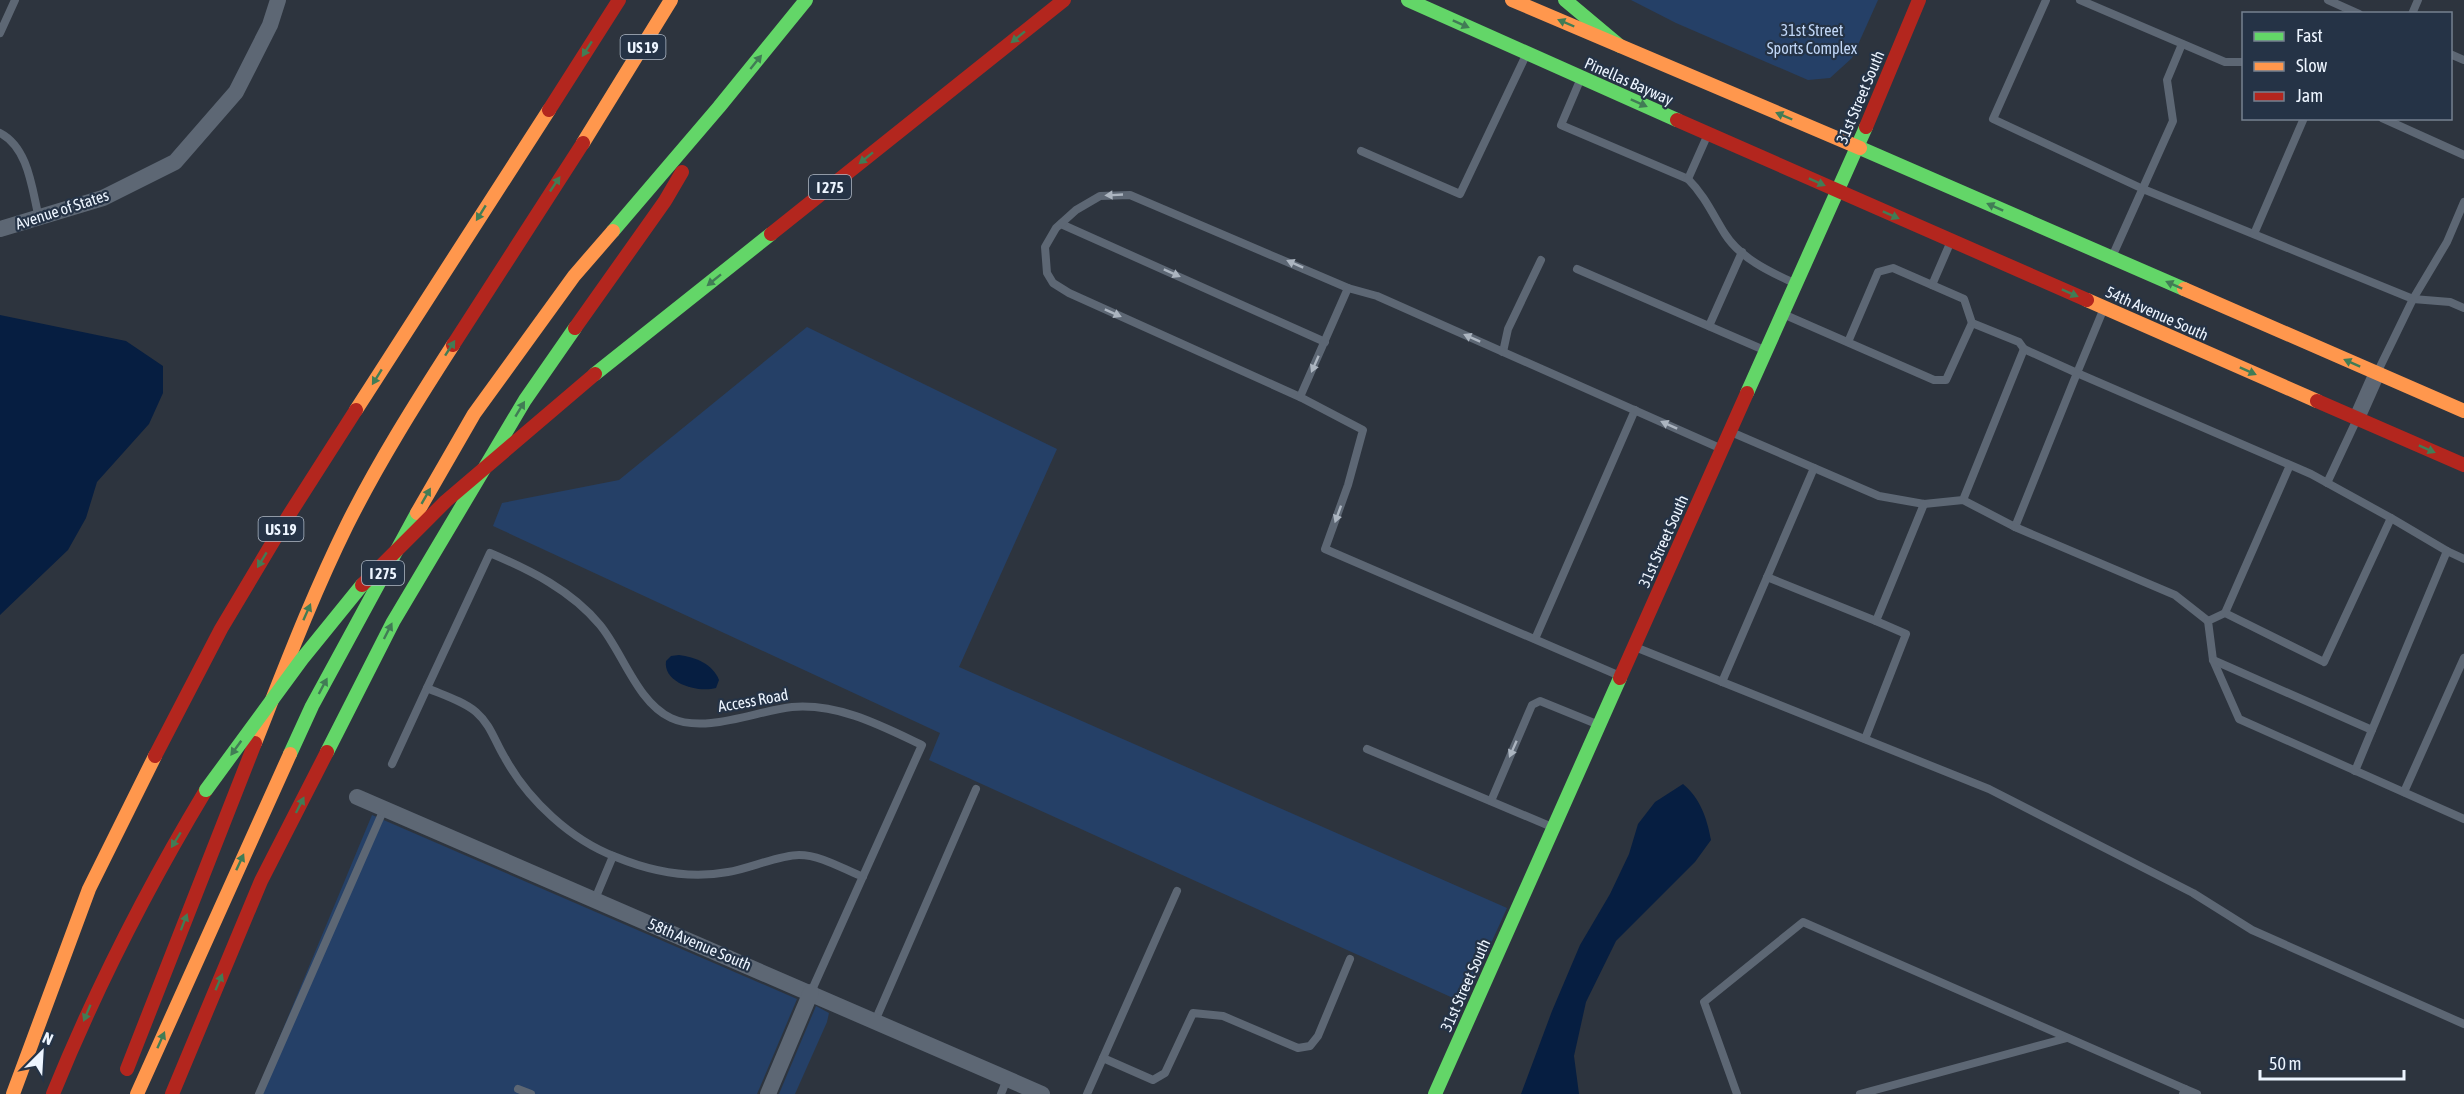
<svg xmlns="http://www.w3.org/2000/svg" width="2464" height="1094" viewBox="0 0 2464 1094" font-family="'Asap Condensed',sans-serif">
	<rect width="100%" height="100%" fill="#2d343e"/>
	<g fill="#254067">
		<path d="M1631,0H1878L1852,58L1830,78L1808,80L1676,23Z"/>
		<path d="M807,327L1057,449L959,667L1507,908L1464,1003L929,760L940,733L493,526L502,503L619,480Z"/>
		<path d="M372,815L797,999L757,1094H256Z"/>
		<path d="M816,1006L829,1013L827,1022L795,1094H779Z"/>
	</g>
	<g fill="#061e41">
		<path d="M0,315L126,341L163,366V393L149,424L97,482L86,518L68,550L0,615Z"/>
		<path d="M679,655C695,657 713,664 719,680L716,688C699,693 663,684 666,661L671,656Z"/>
		<path d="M1683,784C1700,798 1707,818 1711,840L1695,862L1616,941L1586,1002L1574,1056L1579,1094H1521L1552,1011L1580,945L1610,894L1629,854L1638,824L1655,802Z"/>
	</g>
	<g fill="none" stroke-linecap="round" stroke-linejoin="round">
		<g stroke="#5d6774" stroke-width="8">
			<path d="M2046,0L1993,119L2143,189L2413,299L2450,302L2464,308"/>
			<path d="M2080,0L2225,62H2244"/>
			<path d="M2328,0L2359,14"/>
			<path d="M2412,14L2418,0"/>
			<path d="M0,33L15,0"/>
			<path d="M2450,54L2464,60"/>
			<path d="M1581,78L1561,125L1688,179L1708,134"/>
			<path d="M2382,118L2464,155"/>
			<path d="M0,133C29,148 32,190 39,218"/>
			<path d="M1361,151L1460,194L1527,53"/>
			<path d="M1688,179C1705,196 1713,215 1725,234C1740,258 1770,272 1794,283"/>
			<path d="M1061,224L1325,342"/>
			<path d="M2254,234L2304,118"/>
			<path d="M2112,257L2173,121L2167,80L2182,44"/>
			<path d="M1577,269L1764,350"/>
			<path d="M1932,285L1951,241"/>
			<path d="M2104,308L2077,373L2311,474L2391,518L2324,662L2225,613L2290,465"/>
			<path d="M1783,314L1934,380H1946L1972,323L2019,342L2024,349"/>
			<path d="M1709,326L1742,252"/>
			<path d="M1848,342L1878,272L1893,268L1964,299L1972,323"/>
			<path d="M1503,352L1508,329L1541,260"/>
			<path d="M2377,373L2413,299L2447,242L2464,202"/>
			<path d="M1300,397L1069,293L1053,283L1047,273L1045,247L1056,228L1076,210L1100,196L1130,195L1348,288"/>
			<path d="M1731,432L1879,496L1924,504L1963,500L2024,349L2077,373L2015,527L1963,500"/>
			<path d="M2327,483L2357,419"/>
			<path d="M2391,518L2447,551"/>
			<path d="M2015,527L2175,595L2208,621"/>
			<path d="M1767,577L1876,621"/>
			<path d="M2225,613L2208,621L2213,660L2239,719L2464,819"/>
			<path d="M1535,639L1635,410"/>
			<path d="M1635,647L1989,789L2193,893L2252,930L2464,1024"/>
			<path d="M2213,660L2372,730L2447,551L2464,559"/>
			<path d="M1620,676L1325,549L1348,485L1363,430L1300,397L1348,288L1377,296L1722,449"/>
			<path d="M1722,682L1814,468"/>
			<path d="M1865,739L1906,634L1876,621L1924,504"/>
			<path d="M1367,749L1552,827"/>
			<path d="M392,764L427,688"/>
			<path d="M2355,771L2372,730"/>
			<path d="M2404,792L2464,658"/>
			<path d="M1491,801L1532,705L1540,701L1599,725"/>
			<path d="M595,899L613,856"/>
			<path d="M811,992L922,745C882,726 839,703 792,707C756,711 705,734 671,718C637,702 623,653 600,625C571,590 530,570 490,553L427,688C443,695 463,701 476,712C491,725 495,742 505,758C528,800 571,840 616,857C650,871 690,879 728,872C748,869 779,855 799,855C821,855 843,869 863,877"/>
			<path d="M875,1021L976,789"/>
			<path d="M1103,1058L1153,1080L1165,1073L1193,1013L1223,1016L1298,1048L1310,1046L1318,1036L1350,959"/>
			<path d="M518,1089L531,1094"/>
			<path d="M259,1094L384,809"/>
			<path d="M1001,1094L1007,1079"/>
			<path d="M1087,1094L1177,891"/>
			<path d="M1737,1094L1704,1002L1803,922L2185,1089"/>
			<path d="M1860,1094L2067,1038"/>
			<path d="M2183,1094L2185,1089L2197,1094"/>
		</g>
		<g stroke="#5d6774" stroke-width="16">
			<path d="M0,229L103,198L175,162L236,92L270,25L278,0"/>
			<path d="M2357,418L2377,373"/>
			<path d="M357,797L1042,1094"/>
			<path d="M768,1094L811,992"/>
		</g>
		<g stroke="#63d668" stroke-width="14">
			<path d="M1408,0L1677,120"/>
			<path d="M1565,0L1620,46"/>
			<path d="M1860,148L2184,289"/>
			<path d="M613,231L719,107L806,0"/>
			<path d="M595,374L771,234"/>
			<path d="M1747,393L1866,127"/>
			<path d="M327,752L393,622L525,400L575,328"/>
			<path d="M290,754L312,706L417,513"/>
			<path d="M1435,1094L1620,678"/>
		</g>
		<g stroke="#ff974d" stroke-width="14">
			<path d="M1512,0L1860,148"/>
			<path d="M583,143L671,0"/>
			<path d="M2184,289L2464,411"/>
			<path d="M2087,300L2317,401"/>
			<path d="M356,410L549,110"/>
			<path d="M417,513L474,414L574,276L613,231"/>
			<path d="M255,743C284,670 312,596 347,525C378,463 415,404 453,345"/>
			<path d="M13,1094L89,889L155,756"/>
			<path d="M137,1094L290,754"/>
		</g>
		<g stroke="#b3261e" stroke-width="14">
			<path d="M549,110L619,0"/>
			<path d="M1677,120L2087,300"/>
			<path d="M1866,127L1919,0"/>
			<path d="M771,234L1064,0"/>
			<path d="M575,328L665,201L682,172"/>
			<path d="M453,345L583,143"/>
			<path d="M2317,401L2464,465"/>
			<path d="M1620,678L1747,393"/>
			<path d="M155,756L221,629L289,515L356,410"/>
			<path d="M127,1069L255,743"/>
			<path d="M53,1094C96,988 147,888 206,790"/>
			<path d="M172,1094L261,881L327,752"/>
		</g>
		<path stroke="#63d668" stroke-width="14" d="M206,790L302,659L362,585"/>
		<path stroke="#b3261e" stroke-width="14" d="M362,585L446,501L595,374"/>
	</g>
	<defs><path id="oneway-solid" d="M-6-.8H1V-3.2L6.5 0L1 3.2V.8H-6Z" transform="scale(1.5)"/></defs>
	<g fill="#417c55">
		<use href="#oneway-solid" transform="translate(1566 23) rotate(-157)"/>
		<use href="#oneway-solid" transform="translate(1461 24) rotate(24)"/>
		<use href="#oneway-solid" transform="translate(1018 37) rotate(141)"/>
		<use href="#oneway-solid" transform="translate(587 49) rotate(123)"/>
		<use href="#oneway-solid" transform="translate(756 62) rotate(-51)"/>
		<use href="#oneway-solid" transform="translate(1639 103) rotate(24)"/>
		<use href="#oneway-solid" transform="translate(1784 116) rotate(-157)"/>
		<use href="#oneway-solid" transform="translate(866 158) rotate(141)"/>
		<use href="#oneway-solid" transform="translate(1817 182) rotate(24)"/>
		<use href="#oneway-solid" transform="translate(555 184) rotate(-56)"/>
		<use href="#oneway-solid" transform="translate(1995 207) rotate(-156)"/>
		<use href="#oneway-solid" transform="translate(481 213) rotate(122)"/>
		<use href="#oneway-solid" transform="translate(1891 215) rotate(24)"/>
		<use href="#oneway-solid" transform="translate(714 280) rotate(141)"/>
		<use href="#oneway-solid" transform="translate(2174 285) rotate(-156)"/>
		<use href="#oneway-solid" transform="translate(2070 293) rotate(24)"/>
		<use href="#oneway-solid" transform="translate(450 348) rotate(-57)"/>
		<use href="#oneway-solid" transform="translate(2352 363) rotate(-156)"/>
		<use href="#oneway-solid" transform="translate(2248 371) rotate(24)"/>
		<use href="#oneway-solid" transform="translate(377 377) rotate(122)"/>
		<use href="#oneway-solid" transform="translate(520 409) rotate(-59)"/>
		<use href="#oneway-solid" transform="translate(2427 449) rotate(24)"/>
		<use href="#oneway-solid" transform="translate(426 496) rotate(-60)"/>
		<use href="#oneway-solid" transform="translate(262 560) rotate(121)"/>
		<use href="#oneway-solid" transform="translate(307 612) rotate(-66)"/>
		<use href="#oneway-solid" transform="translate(388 631) rotate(-63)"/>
		<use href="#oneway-solid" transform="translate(323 686) rotate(-62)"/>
		<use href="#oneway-solid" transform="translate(236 748) rotate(126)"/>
		<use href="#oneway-solid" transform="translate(300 805) rotate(-63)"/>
		<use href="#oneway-solid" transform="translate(176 840) rotate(122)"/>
		<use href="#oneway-solid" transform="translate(240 862) rotate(-65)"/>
		<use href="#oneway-solid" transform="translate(184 922) rotate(-69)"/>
		<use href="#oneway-solid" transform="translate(219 982) rotate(-67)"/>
		<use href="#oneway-solid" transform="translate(87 1013) rotate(113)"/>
		<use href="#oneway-solid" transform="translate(161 1040) rotate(-66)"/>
	</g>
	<g fill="#acb5c0">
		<use href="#oneway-solid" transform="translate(1114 195) rotate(177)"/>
		<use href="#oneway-solid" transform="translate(1295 264) rotate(-156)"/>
		<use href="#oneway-solid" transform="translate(1172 273) rotate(24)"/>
		<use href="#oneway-solid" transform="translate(1113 313) rotate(24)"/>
		<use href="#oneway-solid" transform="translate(1472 338) rotate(-156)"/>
		<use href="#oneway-solid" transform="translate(1315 364) rotate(114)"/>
		<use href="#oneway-solid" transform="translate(1669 425) rotate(-156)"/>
		<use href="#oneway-solid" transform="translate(1338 514) rotate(110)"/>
		<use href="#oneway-solid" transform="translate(1513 749) rotate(114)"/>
	</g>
	<g text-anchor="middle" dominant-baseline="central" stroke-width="4.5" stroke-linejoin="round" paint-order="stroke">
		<g fill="#253346" stroke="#b1bbc8" stroke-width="1.5">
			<rect x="620.5" y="35" width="45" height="24" rx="4.5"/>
			<rect x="809" y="175" width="42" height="24" rx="4.5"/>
			<rect x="258.5" y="517" width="45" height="24" rx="4.5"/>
			<rect x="362" y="561" width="42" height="24" rx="4.5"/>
		</g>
		<g font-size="15" font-weight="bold" fill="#edf5ff">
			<text x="643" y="47">US 19</text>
			<text x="830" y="187">I 275</text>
			<text x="281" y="529">US 19</text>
			<text x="383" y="573">I 275</text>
		</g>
		<g font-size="16" fill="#c1d7f7" stroke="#253346">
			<text x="1812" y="30">31st Street<tspan x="1812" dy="18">Sports Complex</tspan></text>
		</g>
		<g font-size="16" fill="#edf5ff" stroke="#253346">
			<text transform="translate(1629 81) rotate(24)">Pinellas Bayway</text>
			<text transform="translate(1860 97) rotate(-67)">31st Street South</text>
			<text transform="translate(62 209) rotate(-18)">Avenue of States</text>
			<text transform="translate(2157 313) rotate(24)">54th Avenue South</text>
			<text transform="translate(1663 541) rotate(-66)">31st Street South</text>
			<text transform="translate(753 700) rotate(-10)">Access Road</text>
			<text transform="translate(700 944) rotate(23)">58th Avenue South</text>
			<text transform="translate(1465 985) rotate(-66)">31st Street South</text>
		</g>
	</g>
	<rect x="2242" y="12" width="210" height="108" fill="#253346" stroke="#758190" stroke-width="1.5"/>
	<rect x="2254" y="32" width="30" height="9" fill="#63d668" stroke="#758190" stroke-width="1.5"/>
	<text x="2296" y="42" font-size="18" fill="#edf5ff">Fast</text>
	<rect x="2254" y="62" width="30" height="9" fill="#ff974d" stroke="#758190" stroke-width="1.5"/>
	<text x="2296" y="72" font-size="18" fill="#edf5ff">Slow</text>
	<rect x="2254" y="92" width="30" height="9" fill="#b3261e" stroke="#758190" stroke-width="1.5"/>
	<text x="2296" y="102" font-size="18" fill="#edf5ff">Jam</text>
	<g transform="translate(42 1052) rotate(24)" stroke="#253346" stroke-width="4.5" paint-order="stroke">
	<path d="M0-4.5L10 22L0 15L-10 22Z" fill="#edf5ff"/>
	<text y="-9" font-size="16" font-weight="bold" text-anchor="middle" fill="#edf5ff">N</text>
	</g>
	<path d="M2260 1070v9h144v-9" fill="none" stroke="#edf5ff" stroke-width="3"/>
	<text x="2269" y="1070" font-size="18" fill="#edf5ff" stroke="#253346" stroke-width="4.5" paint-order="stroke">50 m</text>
</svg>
